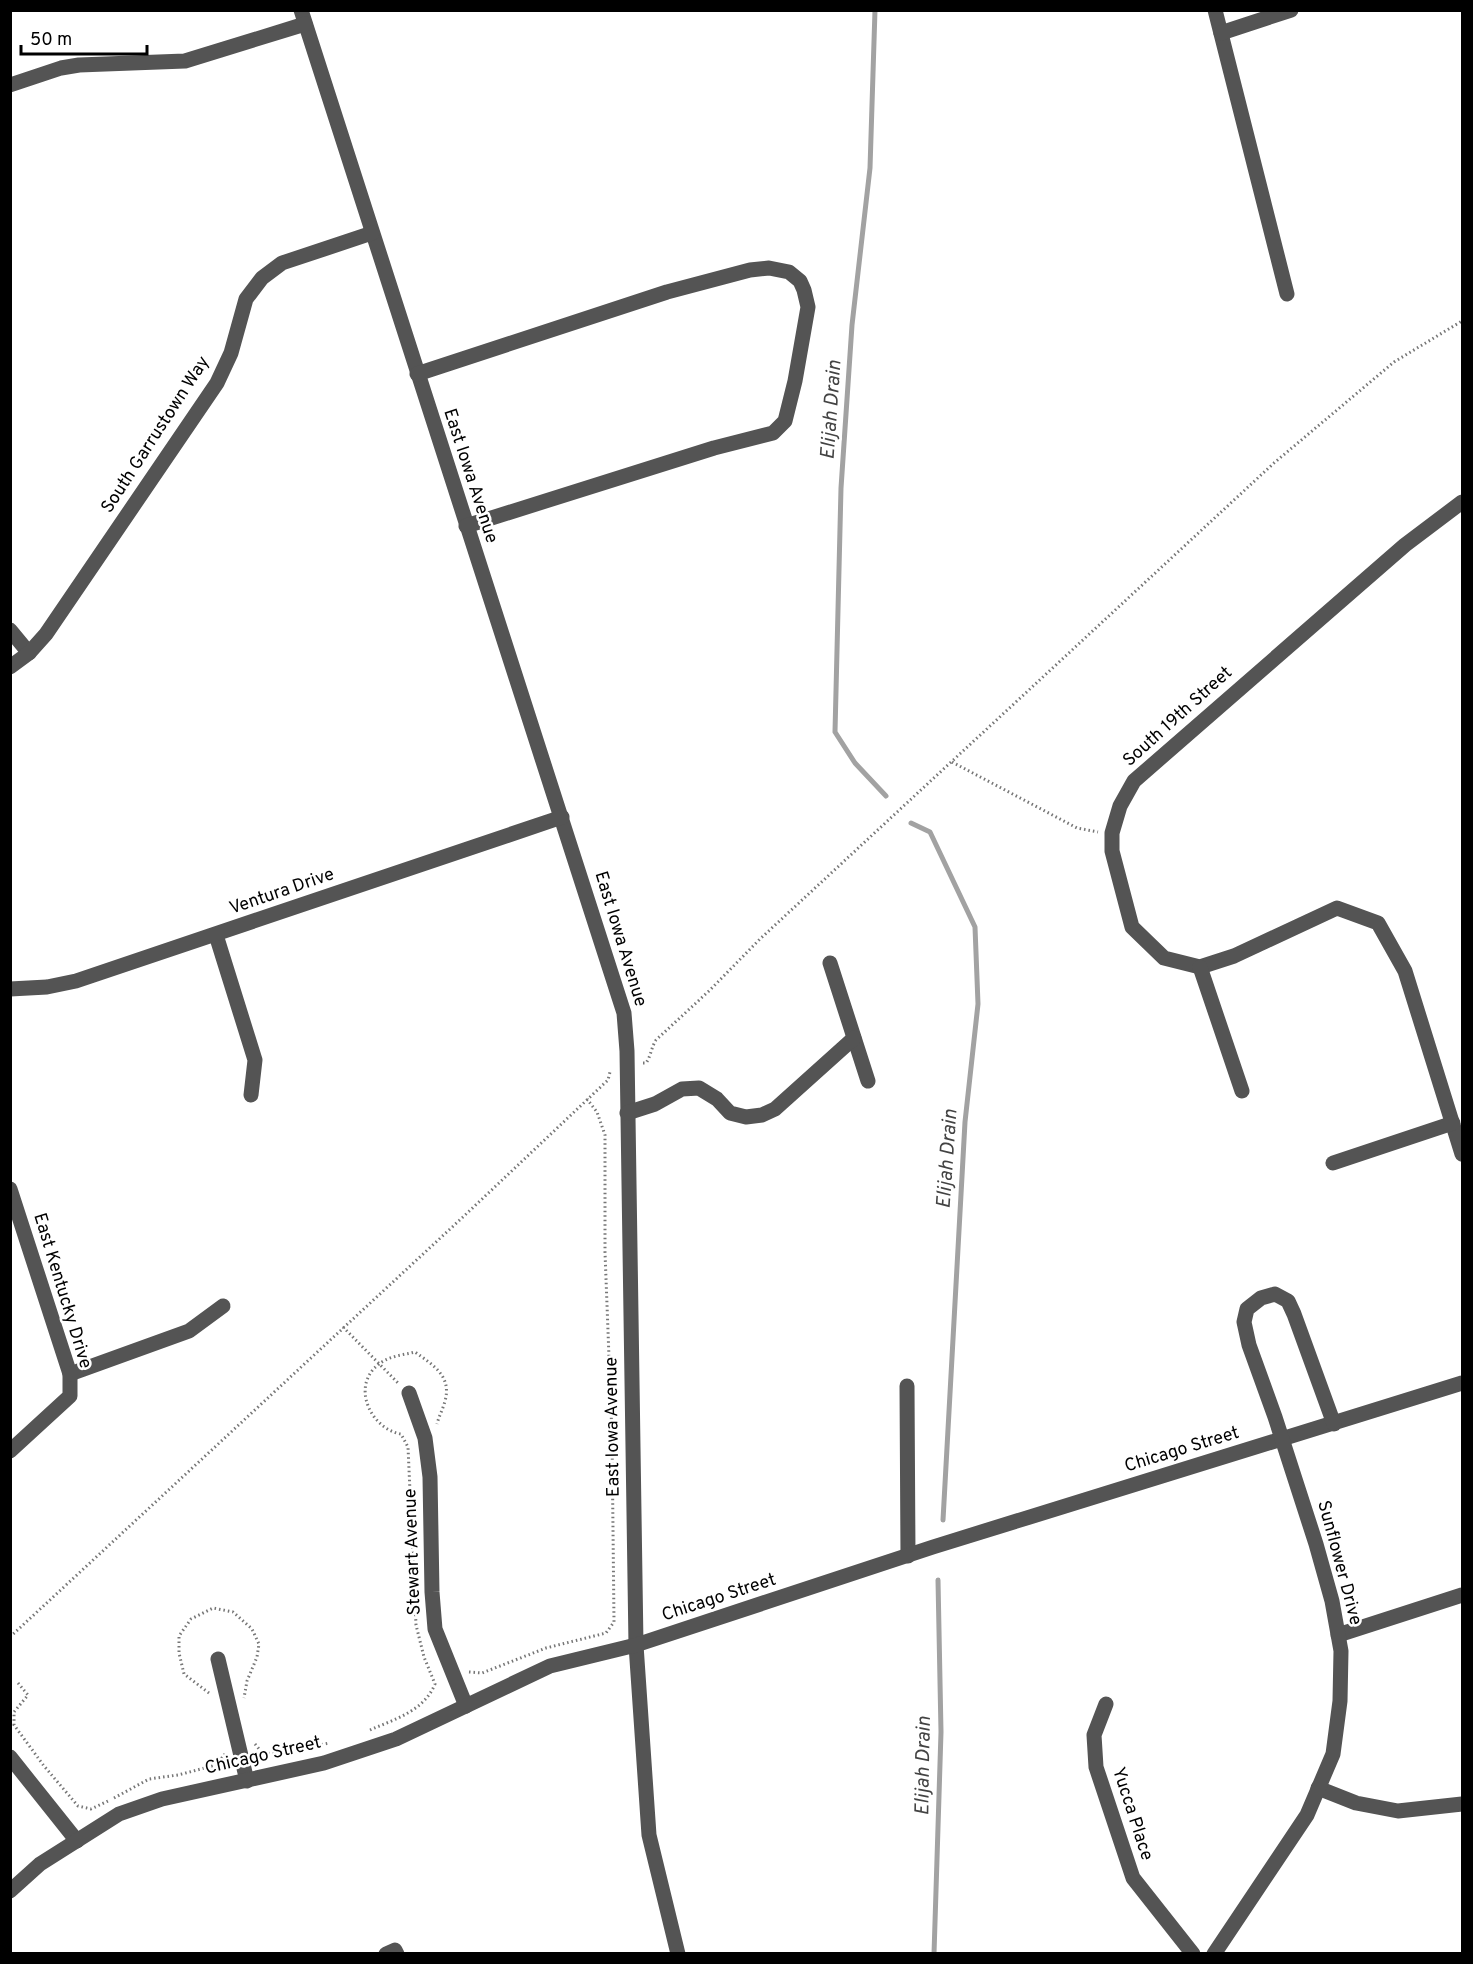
<svg xmlns="http://www.w3.org/2000/svg" width="1473" height="1964" viewBox="0 0 1473 1964" font-family="Overpass,sans-serif">
	<rect width="100%" height="100%" fill="#fff"/>
	<g fill="none" stroke-linecap="round" stroke-linejoin="round">
		<g stroke="#a2a2a2" stroke-width="5">
			<path d="M875,10L870,168L852,325L841,488L835,732L855,763L886,796"/>
			<path d="M911,823L930,832L975,927L978,1004L965,1122L943,1520"/>
			<path d="M934,1954L941,1732L938,1580"/>
		</g>
		<g stroke="#767676" stroke-width="3" stroke-dasharray="1.5 3" stroke-linecap="butt">
			<path d="M952,762L1077,828L1098,832"/>
			<path d="M643,1063H646C651,1056 651,1048 656,1040L710,990L760,939L1274,463L1394,362L1462,321"/>
			<path d="M343,1327L399,1384"/>
			<path d="M10,1637L463,1217L608,1080L610,1072"/>
			<path d="M469,1672L482,1673L546,1648L606,1633L614,1622L612,1436L605,1252V1135L597,1112L587,1099"/>
			<path d="M18,1683L28,1695L14,1712V1725L44,1766L78,1806L91,1809L108,1801"/>
			<path d="M209,1693L184,1674L179,1653V1636L191,1619L213,1608L233,1612L252,1629L259,1644L257,1657L247,1681L244,1698"/>
			<path d="M370,1730C395,1719 424,1711 435,1684L424,1657L416,1625L408,1447L401,1434C371,1429 350,1386 379,1364C389,1356 403,1355 415,1352C433,1365 452,1376 445,1401C443,1409 439,1416 437,1424"/>
			<path d="M255,1744L263,1754L291,1751L329,1743"/>
			<path d="M114,1798L149,1779L178,1775L216,1765L225,1754"/>
		</g>
		<g stroke="#545454" stroke-width="15">
			<path d="M301,10L624,1013L627,1051L636,1645L649,1835L678,1954"/>
			<path d="M1215,10L1287,294"/>
			<path d="M1221,33L1291,10"/>
			<path d="M10,85L61,68L79,65L185,61L305,24"/>
			<path d="M417,374L667,292L750,270L769,268L789,272L800,281L804,290L808,307L795,381L785,421L773,433L714,448L466,526"/>
			<path d="M1462,502L1405,545L1134,781L1120,806L1112,833V851L1132,927L1164,958L1200,967L1234,956L1337,908L1378,923L1405,971L1462,1154"/>
			<path d="M10,630L29,653"/>
			<path d="M10,667L29,653L46,634L217,383L231,353L246,299L262,278L282,263L372,233"/>
			<path d="M216,935L255,1060L251,1095"/>
			<path d="M830,963L868,1081"/>
			<path d="M1200,967L1242,1091"/>
			<path d="M10,989L47,987L76,981L562,817"/>
			<path d="M627,1113L655,1104L682,1089L699,1088L717,1099L730,1113L746,1117L762,1115L775,1109L854,1038"/>
			<path d="M1333,1163L1453,1123"/>
			<path d="M10,1189L70,1374V1396L10,1451"/>
			<path d="M70,1374L189,1331L223,1306"/>
			<path d="M907,1386L908,1556"/>
			<path d="M409,1393L425,1438L430,1477L432,1592L435,1629L466,1706"/>
			<path d="M1338,1635L1462,1595"/>
			<path d="M218,1659L247,1781"/>
			<path d="M1106,1704L1094,1735L1096,1767L1133,1878L1193,1954"/>
			<path d="M10,1757L77,1841"/>
			<path d="M1318,1788L1356,1803L1398,1811L1462,1804"/>
			<path d="M10,1891L40,1864L119,1814L162,1799L324,1763L396,1739L550,1666L636,1645L933,1547L1462,1383"/>
			<path d="M386,1954L395,1950L397,1954"/>
			<path d="M1214,1954L1307,1815L1333,1754L1340,1701L1341,1651L1332,1601L1316,1544L1275,1417L1249,1345L1244,1322L1247,1309L1261,1298L1275,1294L1288,1301L1294,1314L1334,1424"/>
		</g>
	</g>
	<g text-anchor="middle" dominant-baseline="central" stroke-width="5" stroke-linejoin="round" paint-order="stroke">
		<g font-size="18" fill="#000" stroke="#fff">
			<text transform="translate(156 435) rotate(-57)">South Garrustown Way</text>
			<text transform="translate(470 476) rotate(72)">East Iowa Avenue</text>
			<text transform="translate(1178 717) rotate(-42)">South 19th Street</text>
			<text transform="translate(282 892) rotate(-19)">Ventura Drive</text>
			<text transform="translate(620 939) rotate(73)">East Iowa Avenue</text>
			<text transform="translate(62 1291) rotate(73)">East Kentucky Drive</text>
			<text transform="translate(613 1427) rotate(-91)">East Iowa Avenue</text>
			<text transform="translate(1182 1450) rotate(-17)">Chicago Street</text>
			<text transform="translate(413 1552) rotate(-92)">Stewart Avenue</text>
			<text transform="translate(1339 1563) rotate(75)">Sunflower Drive</text>
			<text transform="translate(719 1598) rotate(-18)">Chicago Street</text>
			<text transform="translate(263 1756) rotate(-13)">Chicago Street</text>
			<text transform="translate(1132 1814) rotate(72)">Yucca Place</text>
		</g>
		<g font-size="20" font-style="italic" fill="#434343" stroke="#fff">
			<text transform="translate(832 410) rotate(-86)">Elijah Drain</text>
			<text transform="translate(948 1159) rotate(-86)">Elijah Drain</text>
			<text transform="translate(924 1766) rotate(-89)">Elijah Drain</text>
		</g>
	</g>
	<rect width="1473" height="1964" fill="none" stroke="#000000" stroke-width="24"/>
	<path d="M21 45v9h126v-9" fill="none" stroke="#000000" stroke-width="3"/>
	<text x="30" y="45" font-size="18" fill="#000000" stroke="#ffffff" stroke-width="4.5" paint-order="stroke">50 m</text>
</svg>
